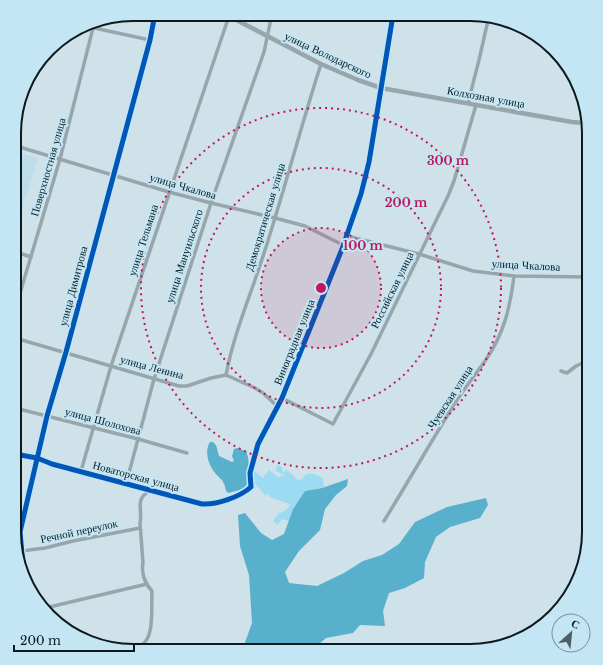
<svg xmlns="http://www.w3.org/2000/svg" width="603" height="665" viewBox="0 0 603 665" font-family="'Libre Baskerville',serif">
	<rect width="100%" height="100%" fill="#cfe2e9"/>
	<path fill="#bddde9" d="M16,152L38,158L21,213L16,211Z"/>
	<path fill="#9cdbf2" d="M278,465L283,468L282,471L284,472L286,470L292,474L298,480L302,479C307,470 315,474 323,478L324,487L305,491L293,509L289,521L282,519L278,525L273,521L279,513C283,513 289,508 290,504L269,497L270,495L267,494L266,496C257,486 252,484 252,469L263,478L269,470L279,478L281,475L285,477V476L275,470Z"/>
	<g fill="#58b0cc">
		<path d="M210,442H213L216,445L219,456L232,462L234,461L232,456L234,449L237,448L246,451C250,460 251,482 244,489L228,493C224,489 226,486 223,482C222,479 221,480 219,477C210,469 203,453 210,442Z"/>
		<path d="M348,479L347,486L336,495L325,509L320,530L299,551L285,572L289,583L317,586L344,573L363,561L382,555L399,544L415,522L447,507L486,498L488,505L480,518L450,527L436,537L425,562L424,578L405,588L389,593L383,611L385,626L360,625L353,633L326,638L311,651H238L243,648L252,623L249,575L240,546L238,515L245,513L261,533L272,540L284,534L293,509L305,491L322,488Z"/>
	</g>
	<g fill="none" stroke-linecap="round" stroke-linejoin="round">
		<g stroke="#97a6ab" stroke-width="3.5">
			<path d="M85,26L150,40"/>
			<path d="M468,103L479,60L489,16"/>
			<path d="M588,123H584V142L589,201"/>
			<path d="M16,146L169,192L211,203L275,218L305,226L343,245"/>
			<path d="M347,236L419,254L473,271L514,276L589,277"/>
			<path d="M16,252L31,257"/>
			<path d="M15,310L60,159L93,28"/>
			<path d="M15,338L179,386H187L211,378L226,375L255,388L263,393L277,406"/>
			<path d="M561,371L567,373L576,366L589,360"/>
			<path d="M226,375C234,332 252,292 265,250C285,188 301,126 321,64"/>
			<path d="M282,398L333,424L371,354L448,196L454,181L476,105"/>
			<path d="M15,408L138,439L187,453"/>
			<path d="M15,454L37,458L52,464L202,504C216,505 240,497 251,487L250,473L258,444L282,398L342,249L361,194L369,162L393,15"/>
			<path d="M81,471L111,366L229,16"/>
			<path d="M126,484L154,379L211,203L264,52L272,14"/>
			<path d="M384,521C408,482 431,442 455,403C464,389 475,375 485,361C504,334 510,308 514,276"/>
			<path d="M21,551L45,548L73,541L140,528"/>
			<path d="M23,565L20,532L47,416L66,352L150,40L155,14"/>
			<path d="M45,608L147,584"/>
			<path d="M115,648C121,646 137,647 141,645C155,639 151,605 152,591C145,584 141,573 143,563L140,523C143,509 134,499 150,491"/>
		</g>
		<path stroke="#97a6ab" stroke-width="4.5" d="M225,14L321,64L358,80L381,88L572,122L584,123L585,115"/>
		<defs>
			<g id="cycleway">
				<path d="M15,454L37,458L52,464L202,504C216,505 240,497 251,487L250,473L258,444L282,398L342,249L361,194L369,162L393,15"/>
				<path d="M23,565L20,532L47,416L66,352L150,40L155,14"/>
			</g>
		</defs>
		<use href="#cycleway" stroke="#c4e6f4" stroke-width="8"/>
		<use href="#cycleway" stroke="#0057b8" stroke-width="5"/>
	</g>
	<circle cx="321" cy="288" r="60" fill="#c2185b" fill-opacity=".12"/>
	<g fill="none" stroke="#c2185b" stroke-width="2" stroke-dasharray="2 4">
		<circle cx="321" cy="288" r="60"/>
		<circle cx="321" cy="288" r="120"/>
		<circle cx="321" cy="288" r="180"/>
	</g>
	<g text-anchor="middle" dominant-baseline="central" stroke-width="4" stroke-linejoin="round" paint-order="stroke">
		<g font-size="11" fill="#0c191e" stroke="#c4e6f4">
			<text transform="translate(328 55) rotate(25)">улица Володарского</text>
			<text transform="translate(486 97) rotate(10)">Колхозная улица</text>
			<text transform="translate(48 167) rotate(-74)">Поверхностная улица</text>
			<text transform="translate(183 186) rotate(16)">улица Чкалова</text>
			<text transform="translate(265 217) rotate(-73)">Демократическая улица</text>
			<text transform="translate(143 240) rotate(-72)">улица Тельмана</text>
			<text transform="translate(184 256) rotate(-72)">улица Мануильского</text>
			<text transform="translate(526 265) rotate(3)">улица Чкалова</text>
			<text transform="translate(73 286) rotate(-75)">улица Димитрова</text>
			<text transform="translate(392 290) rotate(-64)">Российская улица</text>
			<text transform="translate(294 342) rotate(-68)">Виноградная улица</text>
			<text transform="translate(152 367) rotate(15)">улица Ленина</text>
			<text transform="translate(450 397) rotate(-57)">Чуевская улица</text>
			<text transform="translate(103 421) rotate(15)">улица Шолохова</text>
			<text transform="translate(136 476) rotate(15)">Новаторская улица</text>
			<text transform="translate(79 531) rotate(-12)">Речной переулок</text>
		</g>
	</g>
	<path d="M0 0H603V665H0ZM133 21H470A112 112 0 0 1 582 133V532A112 112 0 0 1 470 644H133A112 112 0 0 1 21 532V133A112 112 0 0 1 133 21Z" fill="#c4e6f4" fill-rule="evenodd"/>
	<path fill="none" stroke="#0c191e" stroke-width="2" d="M133 21H470A112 112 0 0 1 582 133V532A112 112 0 0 1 470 644H133A112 112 0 0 1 21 532V133A112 112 0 0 1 133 21Z"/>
	<circle cx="321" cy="288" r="6" fill="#c2185b" stroke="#c4e6f4" stroke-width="2"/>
	<g font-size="12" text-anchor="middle" font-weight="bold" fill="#c2185b" stroke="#c4e6f4" stroke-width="4" stroke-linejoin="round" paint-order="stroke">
		<text x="448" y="165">300 m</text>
		<text x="406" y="207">200 m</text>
		<text x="363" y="250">100 m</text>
	</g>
	<g transform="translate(571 633) rotate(27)"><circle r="19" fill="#c4e6f4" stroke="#7a949e"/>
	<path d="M0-3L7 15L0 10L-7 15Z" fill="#505f65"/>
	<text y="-6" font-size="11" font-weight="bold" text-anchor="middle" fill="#0c191e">С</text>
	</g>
	<path d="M14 645v6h120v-6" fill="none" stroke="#0c191e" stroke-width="2"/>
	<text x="20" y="645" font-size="12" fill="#0c191e" stroke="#c4e6f4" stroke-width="3" paint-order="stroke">200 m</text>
</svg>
